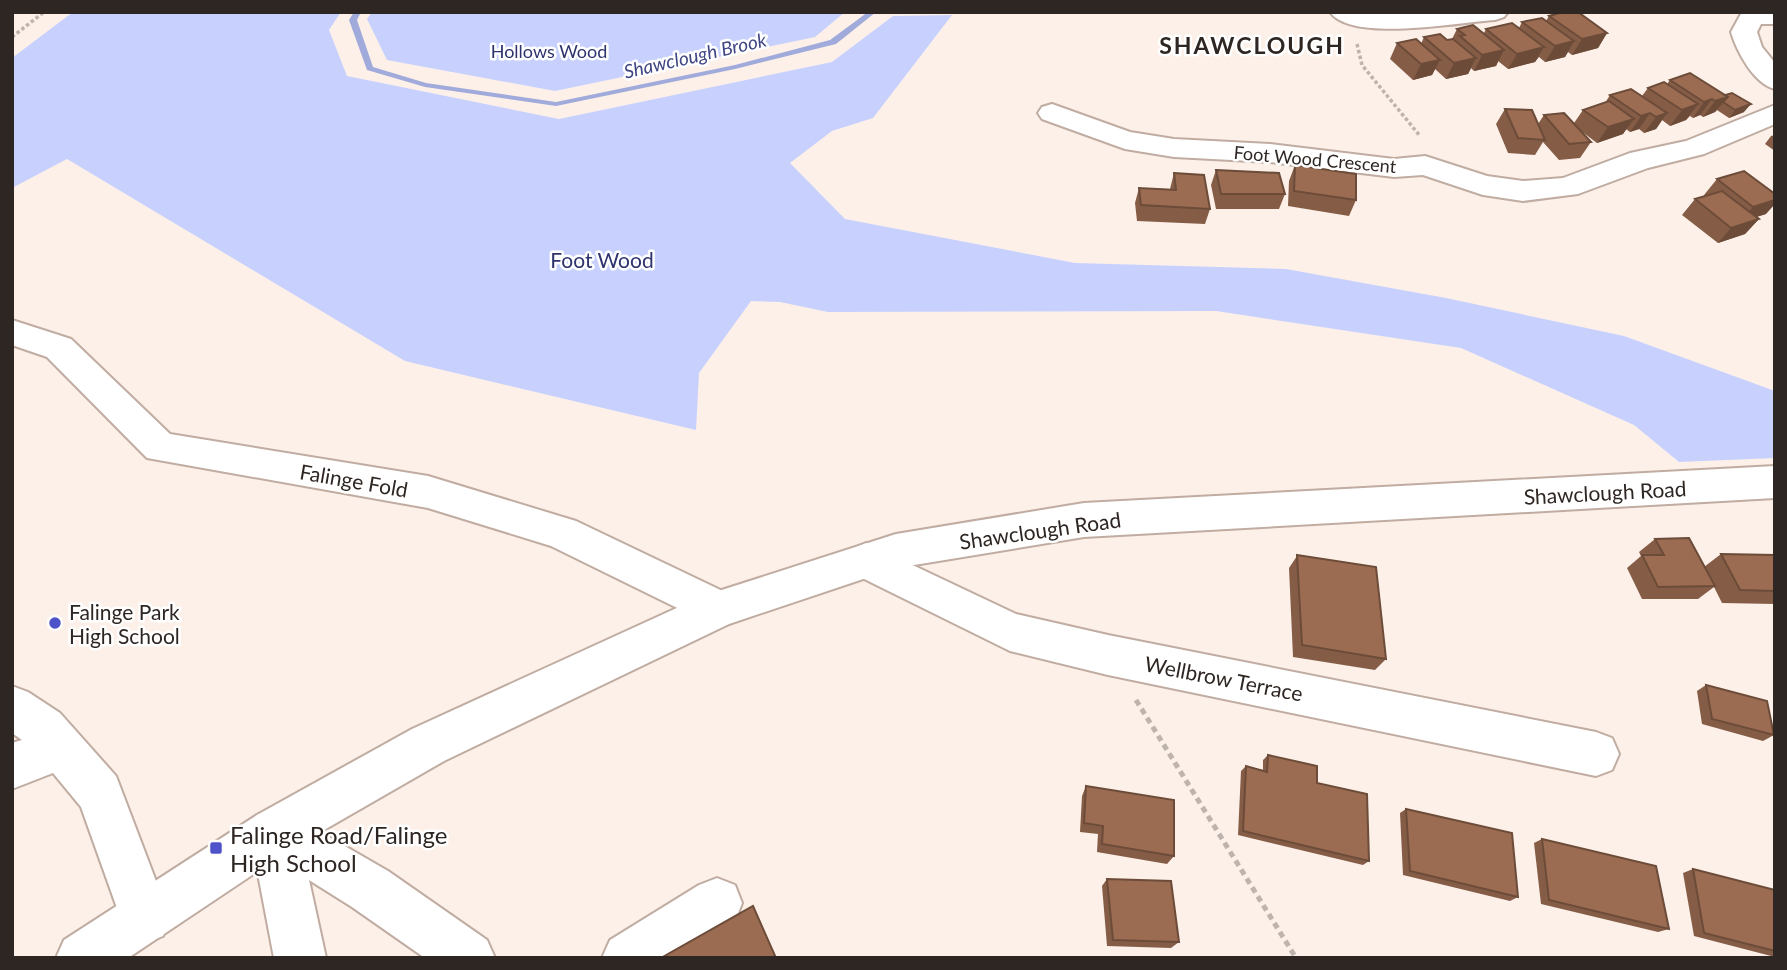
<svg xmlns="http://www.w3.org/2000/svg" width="1787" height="970" viewBox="0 0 1787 970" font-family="Lato,sans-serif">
	<rect width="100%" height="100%" fill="#fcf0e9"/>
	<g fill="#c8d1fe">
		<path d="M73,12H341L329,30L347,76L559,119L832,62L893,16L952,15L873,118L832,131L790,163L845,219L1075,263L1286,269L1446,298L1624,336L1775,391V458L1679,462L1634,425L1461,348L1216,311L828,312L780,302L751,301L699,373L696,430L405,361L67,159L12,188V58Z"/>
		<path d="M372,12H845L815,37L555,91L387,60L367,19Z"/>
	</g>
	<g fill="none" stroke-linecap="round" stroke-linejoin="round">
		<path fill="#a1abdb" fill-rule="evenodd" d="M354,12H361L357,20L373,67L426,83L556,102L735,65L830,40L868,12H876L836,44L735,69L556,106L425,87L367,70L349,20Z"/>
		<defs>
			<g id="minor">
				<path d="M1330,12L1384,14L1508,12L1504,17L1495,20C1460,22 1352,43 1330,12Z"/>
				<path d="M1742,12H1775V24H1761L1757,32L1762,47L1775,63V89C1754,84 1737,52 1731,32Z"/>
				<path d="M1052,104L1130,132L1174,139L1270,144L1394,159L1425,156L1487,176L1523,181L1563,178L1630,153L1686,141L1775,105V124L1704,154L1648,168L1578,194L1523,201L1483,195L1423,175L1394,177L1270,162L1174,157L1125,149L1042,119L1038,113L1042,107Z"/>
				<path d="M12,320L71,339L170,434L428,476L576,521L733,596L739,609L733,622L718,628L551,546L428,508L147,458L47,357L12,345Z"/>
				<path d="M866,543L1016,614L1108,635L1596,732L1612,738L1619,754L1612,770L1596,776L1108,675L1010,651L852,573L846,561L852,549Z"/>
				<path d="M12,686L28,692L60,713L116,776L170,918L163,936L145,943L127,936L81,807L53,773L12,789V743L22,740L12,733Z"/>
				<path d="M274,808L291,815L388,871L487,940L495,958H425L352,907L309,880L326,958H274L250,832L257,815Z"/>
				<path d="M717,878L735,885L742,903L735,921L676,958H602L610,940L699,885Z"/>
			</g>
			<path id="major" d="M1775,466V498L1084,537L896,568L729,624L444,761L291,849L128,958H56L64,940L257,815L412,729L703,596L896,534L1084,503Z"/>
		</defs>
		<use href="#minor" stroke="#c0aca1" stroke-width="4"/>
		<use href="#major" stroke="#c0aca1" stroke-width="4"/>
		<g stroke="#beb3ad" stroke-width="3.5" stroke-dasharray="3.5 2.5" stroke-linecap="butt">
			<path d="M12,37L44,12"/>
			<path d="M1357,44L1362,65L1420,136"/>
		</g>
		<path stroke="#beb3ad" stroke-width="5" stroke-dasharray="6 4.5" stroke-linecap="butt" d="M1136,700L1296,958"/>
		<use href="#minor" fill="#fff" fill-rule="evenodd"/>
		<use href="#major" fill="#fff" fill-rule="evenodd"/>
	</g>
	<g fill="#855d47">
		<path d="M1549,16L1607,33L1598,48L1572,55L1568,52L1565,57L1545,62L1539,57L1535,62L1508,69L1498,61L1496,66L1474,71L1471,68L1468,74L1446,79L1435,69L1432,75L1413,80L1390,59L1397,43L1421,44L1424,37L1447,40L1452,39L1457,29L1484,33L1486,29L1519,28L1522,22L1546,21Z"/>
		<path d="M1690,73L1744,112L1729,118L1717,110L1715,112L1703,117L1700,115L1693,118L1690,116L1686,120L1670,126L1662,120L1656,129L1644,133L1639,129L1630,132L1626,129L1623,134L1597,143L1581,131L1591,142L1580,158L1559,160L1543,142L1535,155L1508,153L1496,124L1505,109L1538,124L1544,115L1574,123L1583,110L1605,103L1610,95L1642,96L1648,88L1667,84L1670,80Z"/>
		<path d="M1775,135V151L1765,144L1771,136Z"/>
		<path d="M1295,165L1356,200L1349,216L1288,206L1289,181Z"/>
		<path d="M1216,170L1285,194L1279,209H1216L1211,185Z"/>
		<path d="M1174,173L1210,209L1205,224L1137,221L1135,203L1139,188L1170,189Z"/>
		<path d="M1717,179L1766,214L1756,217L1759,219L1745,234L1718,243L1682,215L1695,199L1705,196L1704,195Z"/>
		<path d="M1655,539L1704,567L1721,554L1775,555V604L1722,603L1714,587L1698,599H1642L1627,568L1641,556L1639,552Z"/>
		<path d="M1297,556L1386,659L1375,670L1293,657L1289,568Z"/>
		<path d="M1706,685L1774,735L1763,741L1702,724L1697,691Z"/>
		<path d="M1268,755L1317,783L1369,861L1363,865L1238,835L1241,771L1246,766L1263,770V760Z"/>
		<path d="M1086,786L1174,856L1167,864L1097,852L1098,834L1080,832L1082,796Z"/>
		<path d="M1406,809L1518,897L1510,901L1403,875L1400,813Z"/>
		<path d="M1542,839L1669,929L1658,932L1541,904L1534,843Z"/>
		<path d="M1693,869L1775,890V957L1694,936L1683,873Z"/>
		<path d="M1107,879L1179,942L1171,948L1107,946L1102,886Z"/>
	</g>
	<g fill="#6c4c39">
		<path d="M1607,33L1598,48L1572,55L1582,39Z"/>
		<path d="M1574,41L1565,57L1545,62L1555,46Z"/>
		<path d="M1544,47L1535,62L1508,69L1517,54Z"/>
		<path d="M1504,50L1496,66L1474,71L1482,55Z"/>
		<path d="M1476,58L1468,74L1446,79L1454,63Z"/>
		<path d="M1440,60L1432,75L1413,80L1421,64Z"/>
		<path d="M1728,97L1715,112L1703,117L1715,101Z"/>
		<path d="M1712,99L1700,115L1693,118L1704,102Z"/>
		<path d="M1698,104L1686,120L1670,126L1682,110Z"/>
		<path d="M1751,104L1744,112L1729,118L1735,110Z"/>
		<path d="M1650,113L1639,129L1630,132L1641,116Z"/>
		<path d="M1667,113L1656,129L1644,133L1656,117Z"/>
		<path d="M1634,119L1623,134L1597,143L1608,127Z"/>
		<path d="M1775,200V204L1766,214L1740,222L1753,207Z"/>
		<path d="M1759,219L1745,234L1718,243L1731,228Z"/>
	</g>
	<g fill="#9b6c52" stroke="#6c4c39" stroke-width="2">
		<path d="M1563,12H1578L1607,33L1582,39L1549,16Z"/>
		<path d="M1542,18L1574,41L1555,46L1522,22Z"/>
		<path d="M1512,23L1544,47L1517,54L1486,29Z"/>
		<path d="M1473,25L1504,50L1482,55L1460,36L1465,35L1457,29Z"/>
		<path d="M1440,34L1447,40L1453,39L1476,58L1454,63L1424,37Z"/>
		<path d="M1416,39L1440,60L1421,64L1397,43Z"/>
		<path d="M1690,73L1728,97L1715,101L1712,99L1704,102L1670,80Z"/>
		<path d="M1664,82L1698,104L1682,110L1648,88Z"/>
		<path d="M1631,89L1667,113L1656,117L1650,113L1641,116L1610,95Z"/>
		<path d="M1732,93L1751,104L1735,110L1723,102L1728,97L1725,95Z"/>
		<path d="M1609,101L1634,119L1608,127L1583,110Z"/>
		<path d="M1505,109L1532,110L1545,140L1518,138Z"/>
		<path d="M1564,113L1591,142L1569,144L1544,115Z"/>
		<path d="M1295,165L1356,174V200L1294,191Z"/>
		<path d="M1216,170L1279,173L1285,194H1221Z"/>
		<path d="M1744,171L1775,194V200L1753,207L1717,179Z"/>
		<path d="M1174,173L1204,175L1210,209L1141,205L1139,188L1176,190Z"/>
		<path d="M1722,191L1759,219L1731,228L1695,199Z"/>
		<path d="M1689,538L1715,586L1658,587L1642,555H1664L1655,539Z"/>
		<path d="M1721,554L1775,555V591L1740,590Z"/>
		<path d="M1297,555L1376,567L1386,659L1302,645Z"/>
		<path d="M1706,685L1767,701L1774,735L1712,719Z"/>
		<path d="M1268,755L1317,766V783L1367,794L1369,861L1243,831L1246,766L1267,772Z"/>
		<path d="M1086,786L1174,800V856L1102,844L1103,826L1084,823Z"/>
		<path d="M1406,809L1512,833L1518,897L1410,871Z"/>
		<path d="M1542,839L1656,866L1669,929L1549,900Z"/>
		<path d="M1693,869L1775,890V951L1704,933Z"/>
		<path d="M1107,879L1171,881L1179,942L1113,940Z"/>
		<path d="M753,906L776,958H661Z"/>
	</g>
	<g fill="#4e53c9" stroke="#fff" stroke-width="2.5">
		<circle cx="55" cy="623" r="7"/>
		<rect x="209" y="841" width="14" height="14" rx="3.5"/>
	</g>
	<g text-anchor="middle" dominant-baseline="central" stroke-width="5" stroke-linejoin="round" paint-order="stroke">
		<g font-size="18" fill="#2f346f" stroke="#fff">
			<text x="549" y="51">Hollows Wood</text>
		</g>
		<g font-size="18" fill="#2e2622" stroke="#fff">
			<text transform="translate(1315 159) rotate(5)">Foot Wood Crescent</text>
		</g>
		<g font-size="19" font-style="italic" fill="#3e4582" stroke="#fff">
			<text transform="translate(695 55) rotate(-13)">Shawclough Brook</text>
		</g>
		<g font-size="21" fill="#2f346f" stroke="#fff">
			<text x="602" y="259">Foot Wood</text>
		</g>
		<g font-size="21" fill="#2e2622" stroke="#fff">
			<text transform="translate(354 480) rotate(10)">Falinge Fold</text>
			<text transform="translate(1605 492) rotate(-3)">Shawclough Road</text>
			<text transform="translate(1040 530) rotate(-8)">Shawclough Road</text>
			<text transform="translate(1224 678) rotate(11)">Wellbrow Terrace</text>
		</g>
		<g font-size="21" fill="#2e2622" stroke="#fff" text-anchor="start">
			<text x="69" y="611">Falinge Park<tspan x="69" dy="24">High School</tspan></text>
		</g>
		<g font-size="23" font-weight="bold" letter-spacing="2" fill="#2e2622" stroke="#fff">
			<text x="1252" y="45">SHAWCLOUGH</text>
		</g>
		<g font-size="24" fill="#2e2622" stroke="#fff" text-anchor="start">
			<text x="230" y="834">Falinge Road/Falinge<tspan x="230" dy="28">High School</tspan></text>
		</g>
	</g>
	<rect width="1787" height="970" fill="none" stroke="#2e2622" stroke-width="28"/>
</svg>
